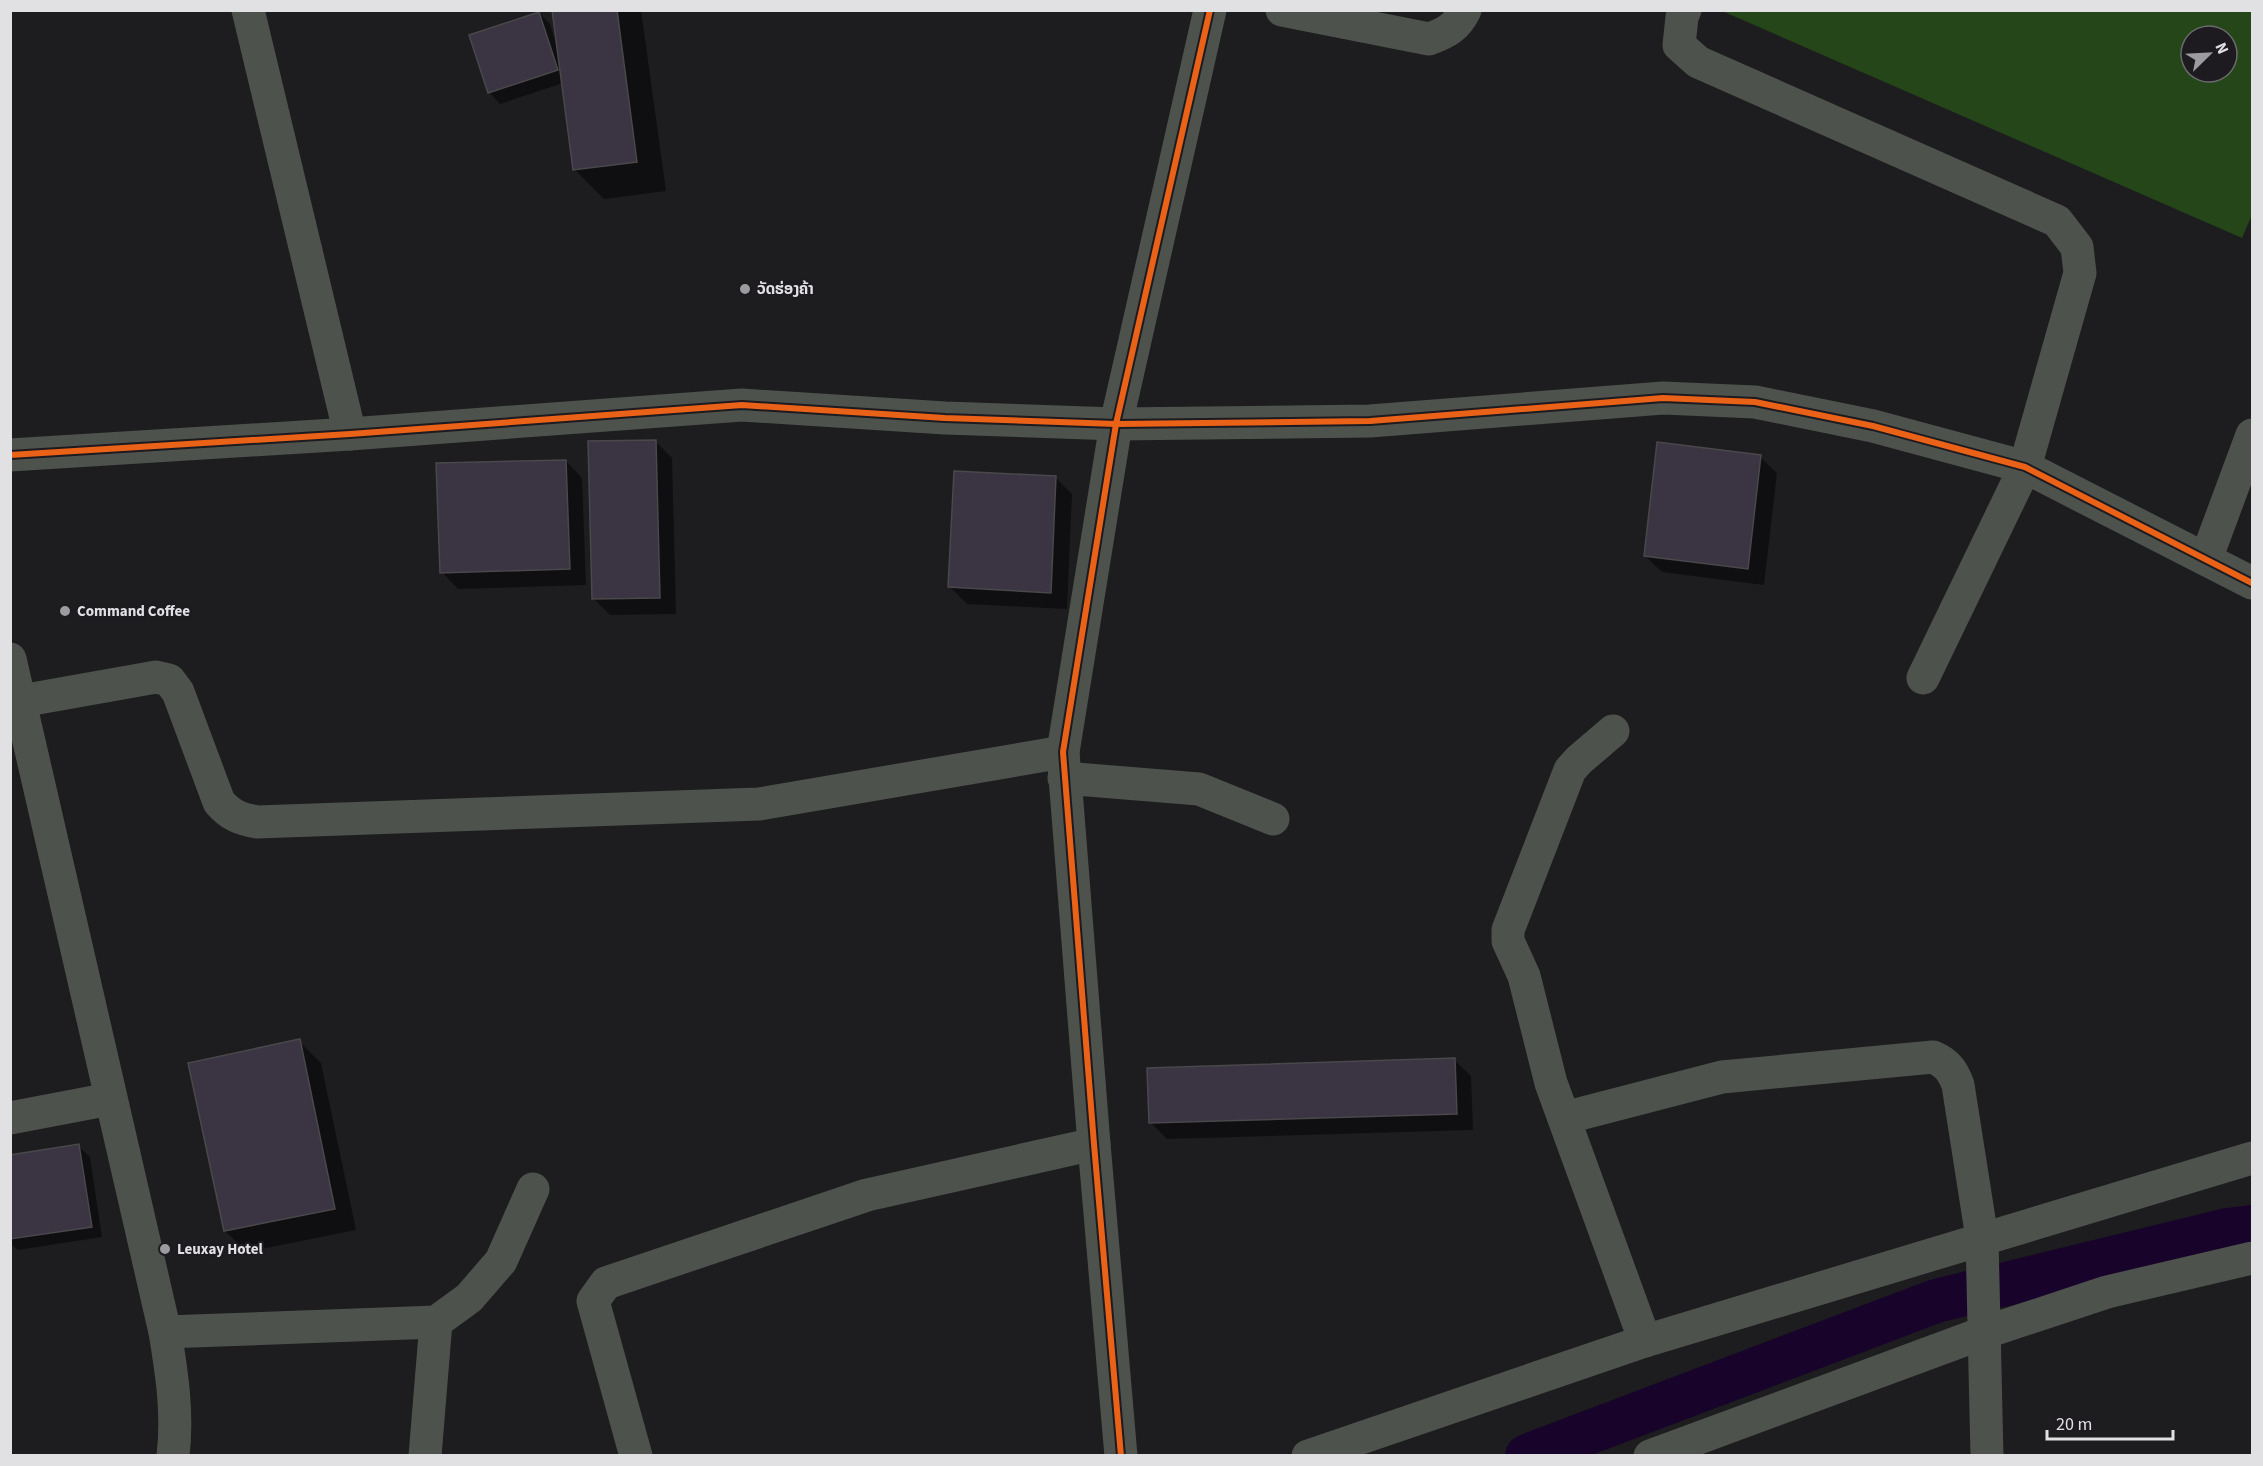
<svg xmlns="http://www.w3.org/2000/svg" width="2263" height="1466" viewBox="0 0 2263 1466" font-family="'Source Sans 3','Noto Sans Lao',sans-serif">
	<rect width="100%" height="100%" fill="#1d1c1f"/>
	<path fill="#244618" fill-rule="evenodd" d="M1722,11H2252V215L2242,238ZM2191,36H2227V72H2191Z"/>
	<g fill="#0007">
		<path d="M553,10H641L666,191L604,199L574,169L563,83L500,104L489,92L539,13L550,24L556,44H558Z"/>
		<path d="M655,441L672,458L676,614L610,615L593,598Z"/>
		<path d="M1760,457L1777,473L1764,585L1662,572L1645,556Z"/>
		<path d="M566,461L582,478L586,585L458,589L442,572Z"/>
		<path d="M1056,478L1072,494L1067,609L967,604L950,587Z"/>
		<path d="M299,1041L321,1063L356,1230L247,1252L225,1231Z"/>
		<path d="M1454,1060L1471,1076L1473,1130L1167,1139L1150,1122Z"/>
		<path d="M78,1146L90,1157L102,1237L18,1250L10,1243V1157Z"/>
	</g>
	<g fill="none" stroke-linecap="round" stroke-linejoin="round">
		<path stroke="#18032b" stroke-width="44" d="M1527,1456L1936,1301L2227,1230L2252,1227"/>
	</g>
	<g fill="#3b3442" stroke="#49484b" stroke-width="1.5">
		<path d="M552,10H617L637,162L573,170Z"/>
		<path d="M539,12L558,70L488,93L469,35Z"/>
		<path d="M656,440L660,598L592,599L588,441Z"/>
		<path d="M1657,442L1761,455L1748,569L1644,556Z"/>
		<path d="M566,460L570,569L440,573L436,463Z"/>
		<path d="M954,471L1056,476L1051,593L948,587Z"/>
		<path d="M300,1039L335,1209L224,1231L188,1063Z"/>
		<path d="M1455,1058L1457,1114L1149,1123L1147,1068Z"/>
		<path d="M79,1144L92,1227L10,1239V1155Z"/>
	</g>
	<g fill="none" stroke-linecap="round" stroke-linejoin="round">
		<g stroke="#4d524c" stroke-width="33">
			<path d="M248,10L350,434"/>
			<path d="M1282,10L1429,39C1446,33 1457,27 1465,10"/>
			<path d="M1685,10L1682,17L1679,45L1698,62L2057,221L2077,247L2080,273L2025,467L1923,678"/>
			<path d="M10,455L350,434L742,405L945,418L1116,424L1370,421L1663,398L1755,402L1873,426L2025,467L2252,583"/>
			<path d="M2206,559L2252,435"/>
			<path d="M10,659L165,1332C172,1374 178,1414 173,1456"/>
			<path d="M21,701L156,677L169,680L178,692L219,802C230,815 240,819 257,822L759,804L1063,752"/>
			<path d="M1613,731L1579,760L1570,770L1508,930V941L1524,976L1551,1083L1645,1341"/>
			<path d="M1064,778L1199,789L1273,819"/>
			<path d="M10,1118L110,1099"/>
			<path d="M1564,1118L1722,1077L1933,1057C1947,1063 1953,1071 1958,1085L1982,1238L1987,1456"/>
			<path d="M165,1332L436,1322L469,1298L501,1261L533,1189"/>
			<path d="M425,1456L436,1322"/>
			<path d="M636,1456L593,1301L606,1283L867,1195L1094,1144"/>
			<path d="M1121,1456L1094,1144L1063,752L1116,424L1210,10"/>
			<path d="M1308,1456L1645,1341L2252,1158"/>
			<path d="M1650,1456L1983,1333L2107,1292L2252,1258"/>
		</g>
		<defs>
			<g id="cycleway">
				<path d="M10,455L350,434L742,405L945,418L1116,424L1370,421L1663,398L1755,402L1873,426L2025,467L2252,583"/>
				<path d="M1121,1456L1094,1144L1063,752L1116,424L1210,10"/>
			</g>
		</defs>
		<use href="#cycleway" stroke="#1d1b20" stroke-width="10"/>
		<use href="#cycleway" stroke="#ea6118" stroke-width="6"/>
	</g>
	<g fill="#9c9b9e" stroke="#1d1b20" stroke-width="2">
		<circle cx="745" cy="289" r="6"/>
		<circle cx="65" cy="611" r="6"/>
		<circle cx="165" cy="1249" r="6"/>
	</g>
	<g text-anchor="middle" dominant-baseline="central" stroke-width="4.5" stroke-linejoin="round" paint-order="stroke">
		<g font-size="15" font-weight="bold" fill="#e1e0e3" stroke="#1d1b20" text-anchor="start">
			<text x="757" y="289">ວັດຮ່ອງຄ້າ</text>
			<text x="77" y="611">Command Coffee</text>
			<text x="177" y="1249">Leuxay Hotel</text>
		</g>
	</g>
	<rect width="2263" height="1466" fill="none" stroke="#e1e0e3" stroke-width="24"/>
	<g transform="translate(2209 54) rotate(66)"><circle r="28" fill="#1d1b20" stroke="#6b6a6e" stroke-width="1.5"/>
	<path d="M0-4.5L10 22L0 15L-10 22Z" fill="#9c9b9e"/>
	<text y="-9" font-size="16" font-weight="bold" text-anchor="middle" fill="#e1e0e3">N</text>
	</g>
	<path d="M2047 1430v9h126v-9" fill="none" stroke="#e1e0e3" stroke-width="3"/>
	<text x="2056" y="1430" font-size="18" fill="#e1e0e3" stroke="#1d1b20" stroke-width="4.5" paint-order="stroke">20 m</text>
</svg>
